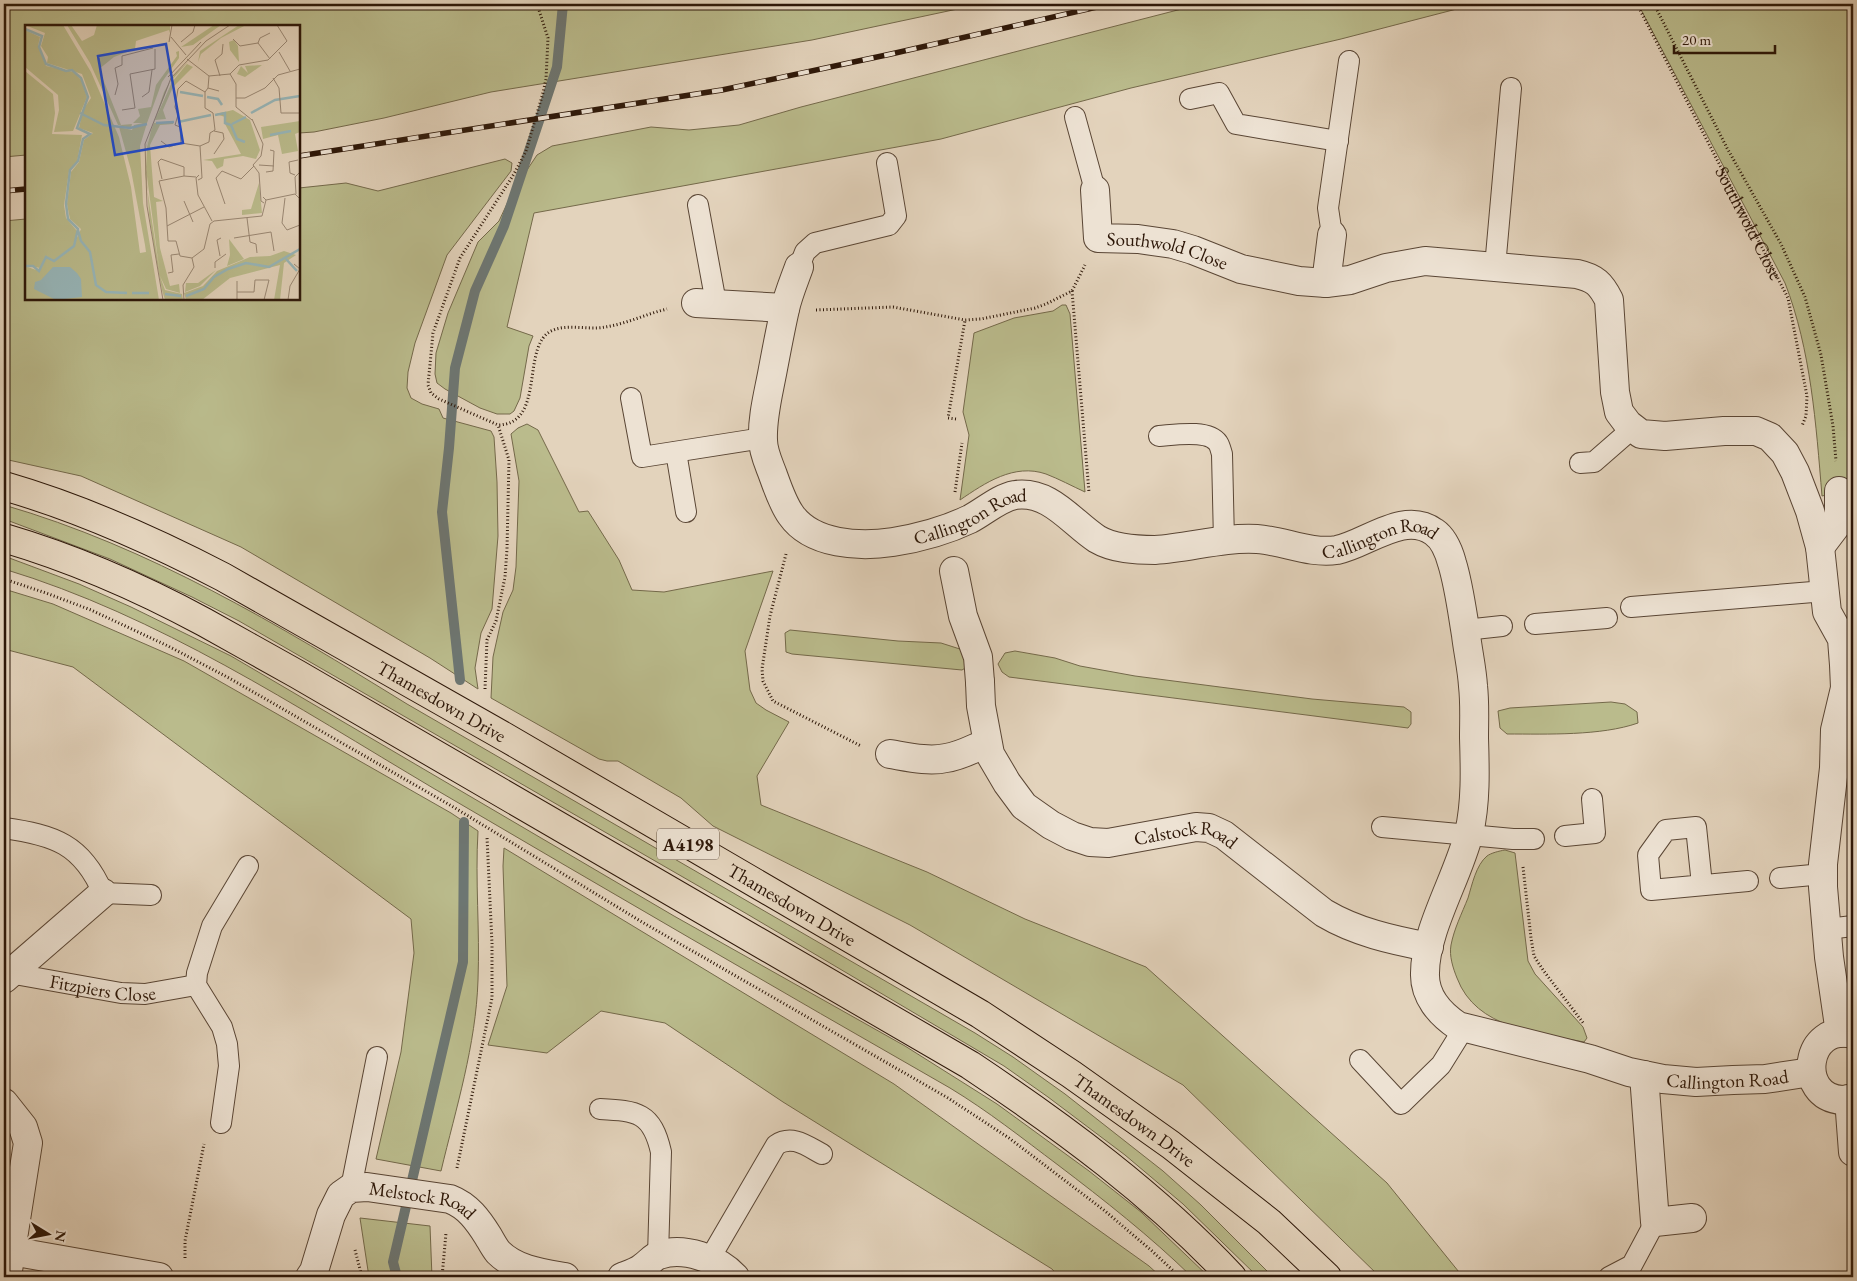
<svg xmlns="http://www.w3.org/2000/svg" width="1857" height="1281" viewBox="0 0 1857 1281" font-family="'EB Garamond',serif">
	<rect width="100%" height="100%" fill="#e3d3bc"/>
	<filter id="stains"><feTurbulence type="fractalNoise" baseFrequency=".004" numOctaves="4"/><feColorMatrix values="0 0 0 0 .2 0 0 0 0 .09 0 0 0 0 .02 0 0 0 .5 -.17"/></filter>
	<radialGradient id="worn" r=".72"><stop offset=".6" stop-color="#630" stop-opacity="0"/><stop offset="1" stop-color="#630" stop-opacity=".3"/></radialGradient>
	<g fill="#babb8c" stroke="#74694a">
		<path d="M4,4H981L812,40L491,92L384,118L314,132L299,133V26H26V155L4,157Z"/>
		<path d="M1201,4H1476L1341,39L1131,88L941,139L534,213L507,327L533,336L529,346L520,398L514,411L510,414H497L480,408L445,389L437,383L435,374L436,353L448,313L478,242L499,221L513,191L537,155L552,146L651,127L689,130L739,125L801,107Z"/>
		<path d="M1638,4H1853V513L1852,489L1822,496C1816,424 1811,350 1785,283Z"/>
		<path d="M505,159L512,163L511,171L447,255L415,343L408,372L407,388L411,398L422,404L439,409L443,418L491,431L494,437L497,482L498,536L492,609L481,633L475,668L478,689L430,658L241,547L81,476L4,459V221L26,219V299H299V188L346,183L378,191Z"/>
		<path d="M1062,305H1066L1070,314L1085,492C1072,486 1059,479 1046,474C1014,463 985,483 960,500L969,435L963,412L974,333L1014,318L1053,311Z"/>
		<path d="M527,424L538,430L579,512L588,511L619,560L632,590L664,592L773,571L745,651L750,690L756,703L766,710L789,722L757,776L761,805L927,872L1025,919L1146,967L1387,1183L1463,1277H1380L1183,1085L910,925L713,826L681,798L618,761H607L599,759L491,698L493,657L503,612L513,590L516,567L519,481L511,434L518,428Z"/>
		<path d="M4,505C149,547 279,625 407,704L975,1033L1013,1057L1065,1094L1163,1171L1201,1205L1273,1277H1258L1183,1204L1125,1155L1048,1097L1004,1066L747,914L239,621L192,597L110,559L4,519Z"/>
		<path d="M4,556L79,584L131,607L231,656L674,916L905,1046L997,1104L1089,1171L1141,1212L1209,1277H1192C1150,1236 1104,1200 1058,1165C1022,1138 988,1111 950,1088C777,989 605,889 433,788C295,706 159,616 4,569Z"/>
		<path d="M4,589L53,604L184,661L451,813L478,831C475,881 480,930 478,980C476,1045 456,1108 441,1171L376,1159L401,1052L414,953L411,919L73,667L4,649Z"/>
		<path d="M790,630L898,641L941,643L963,650L967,667L962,670L792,654L786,652L785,633Z"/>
		<path d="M1015,651L1055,658L1080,666L1135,676L1312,699L1404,707L1411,712V724L1408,728L1009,677L1002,672L998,664L1005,653Z"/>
		<path d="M1611,702L1625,704L1637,712L1638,723C1601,736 1547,734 1507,734L1500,728L1498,711L1510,708Z"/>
		<path d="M504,848L894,1084L1149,1266L1161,1277H1059L1052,1269L783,1102L665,1023L601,1011L547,1053L488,1045L507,986L503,866Z"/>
		<path d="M1505,850L1515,853L1528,961L1535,974L1583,1027L1587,1038L1584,1042C1538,1033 1476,1029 1457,978C1453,968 1449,956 1451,945C1454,929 1462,913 1468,898C1472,885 1476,865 1487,856C1491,853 1499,851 1505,850Z"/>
		<path d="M360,1218L430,1226L432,1277H369Z"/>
	</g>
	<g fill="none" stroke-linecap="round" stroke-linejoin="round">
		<g stroke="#6d7672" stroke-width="10">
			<path d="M460,680L442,512L449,448L455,368L475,291L504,226L557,67L563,4"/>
			<path d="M397,1277L393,1262L463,962L464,822"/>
		</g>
		<defs>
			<g id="service">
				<path d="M1190,99L1219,93L1236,124L1338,141"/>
				<path d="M1075,117L1095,190"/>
				<path d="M698,205L716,303"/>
				<path d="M1332,235L1328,208L1349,61"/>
				<path d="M799,267L805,252L815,243L889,225L896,216L887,163"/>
				<path d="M1495,267L1511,88"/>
				<path d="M631,398L642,457L763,438"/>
				<path d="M1159,436C1174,435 1208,429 1218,443C1220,446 1221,451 1222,454L1224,541"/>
				<path d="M676,452L686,512"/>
				<path d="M1580,463L1594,462L1633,428"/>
				<path d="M1631,607L1825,591"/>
				<path d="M1535,624L1607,618"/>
				<path d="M1465,630L1502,626"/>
				<path d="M1382,827L1513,839H1534"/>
				<path d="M4,828C54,835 82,844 103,893L151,895"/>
				<path d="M1565,836L1595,833L1592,799"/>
				<path d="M1780,878L1823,874"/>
				<path d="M1702,885L1696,827L1666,830L1648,855L1651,890L1748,881"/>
				<path d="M1827,929L1853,926"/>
				<path id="s2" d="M9,973L121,993L145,994L196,985"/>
				<path d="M1360,1060L1401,1104L1441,1065L1464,1028"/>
				<path d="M600,1109C637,1111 652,1112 661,1152L658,1256"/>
				<path d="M221,1123L229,1066L227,1044L222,1027L196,985L197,973L212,926L248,866"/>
				<path d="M351,1188L377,1057"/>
				<path d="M709,1260L776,1145C792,1134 807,1146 822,1154"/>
				<path d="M1609,1277L1632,1265L1655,1222"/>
			</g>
			<path id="pedestrian" d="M954,571L963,616L978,657L980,682"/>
			<g id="minor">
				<path id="s3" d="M1095,190L1098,238L1138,239L1173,244L1193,250L1241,269L1299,281L1326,283L1350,280L1386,268L1425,261L1577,274C1595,278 1601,284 1609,300L1615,392L1619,412L1628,424L1641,434L1665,436L1724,431H1756L1770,437L1785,453L1795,472L1810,511L1820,547L1827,612L1842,639L1844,665L1845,688L1835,730L1834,768L1823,864V887L1829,957L1840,1033"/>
				<path id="s4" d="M799,267C794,281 788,295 785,309C780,331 776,353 772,374C768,395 762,418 763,440C763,452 769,464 773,475C778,489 783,504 791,515C812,545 860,547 893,542C918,538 947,530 970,519C985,511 999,498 1015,495C1050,490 1072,523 1097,539C1114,549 1136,550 1155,550C1189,548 1223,537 1257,539C1285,541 1309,554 1337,550C1367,544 1404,510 1434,532C1443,538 1449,552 1452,563C1459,586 1462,611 1466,635C1468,652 1472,669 1473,686C1475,703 1474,721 1474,738C1475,769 1476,803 1469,833C1458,877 1425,930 1425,973C1424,996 1440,1014 1458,1026L1590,1059L1629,1072L1663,1079L1696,1082L1733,1080L1765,1079L1811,1072"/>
				<path d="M1326,283L1332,235"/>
				<path d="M696,303L785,308"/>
				<path d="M1820,547L1839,522V491"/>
				<path id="s5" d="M980,682L981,706L990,754L1007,783L1024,806L1051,825L1072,836L1090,842L1108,843L1196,827L1209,828L1224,835L1324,913C1356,932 1392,940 1429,947"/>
				<path d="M890,754C908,757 929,762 946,758C961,756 974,748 987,743"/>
				<path d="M4,979L103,893"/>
				<path d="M1853,1034C1805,1022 1795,1097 1842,1100C1845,1100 1850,1099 1853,1099"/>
				<path d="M1644,1075L1655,1222L1692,1218"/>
				<path d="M1849,1099L1853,1152"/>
				<path d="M4,1103L23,1127L28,1143L11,1251"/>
				<path d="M7,1277L11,1251L159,1277"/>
				<path id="s6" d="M310,1277L314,1271L331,1215L341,1195L351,1188L367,1187L450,1199C468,1206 478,1220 488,1236C491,1241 494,1247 498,1252C516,1270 541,1273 565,1277"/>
				<path d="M622,1277C630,1274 637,1272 643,1267C649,1263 653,1257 659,1255C684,1246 718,1259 735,1277"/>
			</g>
			<g id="primary">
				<path id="s7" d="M4,486C80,508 152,540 223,577L505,737L980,1014L1071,1074L1171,1145L1269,1222L1327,1277"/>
				<path d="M4,538C72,558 141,588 204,622C235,639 266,657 297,674L970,1065C1063,1127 1155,1195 1232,1277"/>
			</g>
		</defs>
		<use href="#service" stroke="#5a4635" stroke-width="22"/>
		<use href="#pedestrian" stroke="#5a4635" stroke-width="30"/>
		<use href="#minor" stroke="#5a4635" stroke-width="30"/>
		<use href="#primary" stroke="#2d1708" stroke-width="30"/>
		<g stroke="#2d1708" stroke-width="3" stroke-dasharray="1 2.5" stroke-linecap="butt">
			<path d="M537,4L548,38L546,79L543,93L526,151L514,174L460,258L433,333L428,385L431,393L439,399L498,425C541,424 525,363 543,338C556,320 586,331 605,327C626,324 646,314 667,309"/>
			<path id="s1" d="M1637,4L1788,298L1807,396L1806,416L1802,426"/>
			<path d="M1654,4L1727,148L1781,244L1805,297L1821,355L1833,426L1836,461"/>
			<path d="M1072,291L1089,492"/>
			<path d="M816,310L893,307L965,320L981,319L1035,308L1046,304L1072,291L1085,265"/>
			<path d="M956,419L948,418L965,320"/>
			<path d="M955,492L962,443"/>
			<path d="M786,554L770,616L762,669L763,681L773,701L861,746"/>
			<path d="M4,579L46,593L91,610L168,646L229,678L455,808L642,922L948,1098L1009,1138L1105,1211L1152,1251L1180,1277"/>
			<path d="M485,689L487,640L496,621L505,577L507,549L509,460L498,425"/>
			<path d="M1523,867L1531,938L1534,956L1543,970L1584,1024"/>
			<path d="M457,1168L492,998V944L487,837"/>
			<path d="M355,1250L362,1277"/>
			<path d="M185,1258V1241L204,1144"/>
			<path d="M442,1277L446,1233"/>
		</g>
		<use href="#service" stroke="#ede2d3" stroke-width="20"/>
		<use href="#pedestrian" stroke="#ede2d3" stroke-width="28"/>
		<use href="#minor" stroke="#ede2d3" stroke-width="28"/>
		<use href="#primary" stroke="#e3d3bc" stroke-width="28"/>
		<defs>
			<g id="rail">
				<path d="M299,156L722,90L891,54L1110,4"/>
				<path d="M4,191L26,189"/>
			</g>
		</defs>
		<use href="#rail" stroke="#2d1708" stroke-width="5.5"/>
		<use href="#rail" stroke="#ede2d3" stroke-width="4" stroke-dasharray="11" stroke-linecap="butt"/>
	</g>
	<g text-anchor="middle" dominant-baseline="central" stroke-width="4" stroke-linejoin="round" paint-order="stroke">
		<rect fill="#ede2d3" stroke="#675445" stroke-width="1" x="657" y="828.5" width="62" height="31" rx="4"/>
		<g font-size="18" font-weight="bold" fill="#2d1708">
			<text x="688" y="844">A4198</text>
		</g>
		<g font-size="19" fill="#2d1708" stroke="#ede2d3">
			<text stroke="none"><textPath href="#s1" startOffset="246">Southwold Close</textPath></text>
			<text stroke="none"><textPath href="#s3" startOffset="119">Southwold Close</textPath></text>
			<text stroke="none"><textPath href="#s4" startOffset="451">Callington Road</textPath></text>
			<text stroke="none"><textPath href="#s4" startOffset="886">Callington Road</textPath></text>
			<text stroke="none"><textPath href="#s7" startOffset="489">Thamesdown Drive</textPath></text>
			<text stroke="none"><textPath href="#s5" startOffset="309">Calstock Road</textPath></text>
			<text stroke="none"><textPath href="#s7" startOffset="894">Thamesdown Drive</textPath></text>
			<text stroke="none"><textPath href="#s2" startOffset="95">Fitzpiers Close</textPath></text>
			<text stroke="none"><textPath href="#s4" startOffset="1741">Callington Road</textPath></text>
			<text stroke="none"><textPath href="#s7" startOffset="1299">Thamesdown Drive</textPath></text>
			<text stroke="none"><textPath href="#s6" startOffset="174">Melstock Road</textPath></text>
		</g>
	</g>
	<g transform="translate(25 25)">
		<rect width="275" height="275" fill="#e3d3bc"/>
		<path d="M0,0H38L66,47L94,112L106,162L115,228L121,227L120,220L106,145L94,102L107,105L109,100L118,98H108L115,91L113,84L126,82L131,60L152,31L151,27L154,26V33L137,57L122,98H118H122L115,121L118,178L134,275H0V241L11,245L15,243L0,240V46L28,69L30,88L27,109L57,110L52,137L44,146L39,180L41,193L52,206L50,217L56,204L45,194L42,179L46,147L54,137L59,115L68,108L54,103L58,85L66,73L57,49L22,38L23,32L16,21L20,8ZM42,0H46L57,16L69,10L72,0H145V8L144,5L111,16L110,24L89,32L74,44L96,100L107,99L106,103L93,100L65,38ZM189,0H196L168,20L156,22ZM214,0H221L196,13L176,29L173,37L175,26ZM0,5L15,12L13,21L21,41L49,47L56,55L62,72L48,106L29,107L34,85L33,70L0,42ZM209,15L213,21L214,37L205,25L204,17ZM163,37L145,57L129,98L148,96V99L135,100L125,120L129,172L138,176L131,177L135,223L145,261L154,259L155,268L141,264L135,251L140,265L157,269L158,275H140L137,265L130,228L124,189L120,124L139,67L144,58L150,49ZM127,102L122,122L121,144L135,250L120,149V126ZM162,39L168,42L148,62L138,85L141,94L130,95L147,57ZM237,40L220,52L212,49L216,41L223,48L220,41ZM208,85L225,95L235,125L231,134L218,131L199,134L198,141L192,144L187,136L178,135L216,129L200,99V92L191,89ZM275,96V107L270,109L273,126L257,129L253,110L238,114L236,102ZM234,158L237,188L217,190V185L226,184ZM204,214L219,234L202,241L205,230L210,233L205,230ZM259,226L271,230L259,238L255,275H249L255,240L205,253L177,275H161L159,268L178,261L192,246L225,232L245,231ZM191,245L175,261L160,267L161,258H173Z" fill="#babb8c" fill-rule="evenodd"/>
		<path d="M28,242H45L52,248L56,254L57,272L31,275L9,264L10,257L16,255Z" fill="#97b6b9"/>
		<path fill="none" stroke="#97b6b9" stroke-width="2.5" d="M0,4L17,11L14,22L21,39L41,46L47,45L56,53L63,72L52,103L65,109L58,114L53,136L45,145L41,179L43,194L53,204L49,221L29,236L21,232L14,246L8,241H0M155,67L178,71M182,72L193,74L197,80M55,88L79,100L105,103L122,99M226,88L250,75L275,71M190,90L200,88V98L206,100L212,114L220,117M153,97L186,90M131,98L149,97M207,99L221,92M245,110L266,106M53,205L56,216L65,227L71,260L81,267L102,268M261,234L272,246M107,268H124M140,269L156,271M161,271L179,264L189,252L203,244L221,238L244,242L275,224"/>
		<path fill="none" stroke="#9a8874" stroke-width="1" d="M252,0L262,16M146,12L161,30M208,14L215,21L233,18L245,34M144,17L147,0M156,17L168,7L170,0M233,18L235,13L245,8M254,27L265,46M162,34L184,51L205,49M205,49L214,40L243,35L262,16M205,49L211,59V82L227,95M184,51L183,63L194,66M195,51L190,35L197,29L198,19M143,52L176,17M248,53L254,63L256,88H275M90,70L93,59L90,43L97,40V31L128,23M117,72L124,67L127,45M211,73H220L240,63L253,50L275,44M97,85L110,83L105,49L130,44V24M227,94L238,119L236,131L228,140L234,148L236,176L239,178M189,106L198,108L199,114L189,129M136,116L144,122L156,118M175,121L156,118L155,102L150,100L153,90L150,82L153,64L161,56L180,67M175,121L184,117L185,108L190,105L188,88L180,83V67L183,63M234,140L249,141M241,147L248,146L249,126L245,125M174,150L171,153L173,170L187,196M270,150L265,148L264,137L273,135M191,153L197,146L216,154L229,141M191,153L200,179M137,154L133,137L136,134L159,142V151M173,155L177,153L175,121M271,169L270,152L275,147M260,173L257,198L262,205L275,200M241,175L270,169L275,174M159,176L168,197M222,193L225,217L231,219L232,228M142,201L179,182M209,213L246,207L249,226M195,231L192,215L196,213M167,233L155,231L151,216H143L141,183L134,156L159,151L171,152M190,243V237L201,229M143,248L148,247L146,230L154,229M212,256V275M212,267H229L230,255H244L239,275M138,275L122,181L120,119L146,53L181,16L205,0M159,275L158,260L169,242L167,233L179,224L185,199L189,196L237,191L241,175L238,172M263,275L265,261L275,244L269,239"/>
		<path fill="#1d4ed8" fill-opacity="0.15" stroke="#1d4ed8" stroke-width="2.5" d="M141,19L158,118L90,130L73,31Z"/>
		<rect width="275" height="275" fill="none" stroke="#2d1708" stroke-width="2.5"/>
	</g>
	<rect width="1857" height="1281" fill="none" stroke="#e3d3bc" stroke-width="20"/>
	<rect x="5" y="5" width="1847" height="1271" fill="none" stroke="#2d1708" stroke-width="2.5"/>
	<rect x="10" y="10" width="1837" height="1261" fill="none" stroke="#2d1708"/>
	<g transform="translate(48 1234) rotate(100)" stroke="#ede2d3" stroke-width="4" paint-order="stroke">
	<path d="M0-4L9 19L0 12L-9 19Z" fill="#2d1708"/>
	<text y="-8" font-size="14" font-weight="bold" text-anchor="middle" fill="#2d1708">N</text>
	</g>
	<path d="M1674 45v8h101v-8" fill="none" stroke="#2d1708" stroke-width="2.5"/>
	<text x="1682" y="45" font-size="15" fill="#2d1708" stroke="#ede2d3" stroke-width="4" paint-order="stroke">20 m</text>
	<rect width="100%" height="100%" filter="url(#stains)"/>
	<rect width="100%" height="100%" fill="url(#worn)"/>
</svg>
